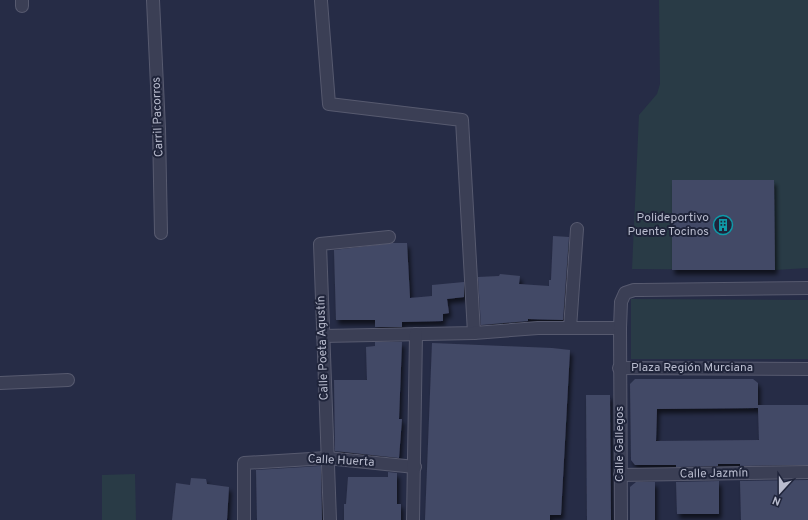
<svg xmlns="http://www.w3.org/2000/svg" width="808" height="520" viewBox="0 0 808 520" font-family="Overpass,sans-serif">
	<defs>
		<filter id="shadow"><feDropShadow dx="2.5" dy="4.5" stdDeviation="2" flood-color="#0009"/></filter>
	</defs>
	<rect width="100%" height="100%" fill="#262c46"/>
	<g fill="#293b46">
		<path d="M659,0H808V268L775,270L632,269L639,115L657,94L660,84Z"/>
		<path d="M631,299L808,300V359H631Z"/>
		<path d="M135,474L136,520H102V475Z"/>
	</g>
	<g fill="#434966" fill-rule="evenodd" filter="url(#shadow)">
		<path d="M672,180H774L775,270H672Z"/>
		<path d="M553,236L569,237L563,320L528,319V321L481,325L478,277L499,276L500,274L520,276L519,284L549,286V280H551Z"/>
		<path d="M393,243H407L410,298L432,296V285L464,282V297L447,299L449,313L443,314V321L402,322V327H375V320H336L334,250Z"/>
		<path d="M375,342H402L399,419H402L399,458L335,451L334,380H367L366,347L375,346Z"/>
		<path d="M432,343L552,348L570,350L561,515H550V520H425Z"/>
		<path d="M635,379H753L758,383V405H808V465L740,466V464H718V466L676,467V465H635L631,460L630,384ZM758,408L759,440L656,441L657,409Z"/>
		<path d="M586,395H610L611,520H587Z"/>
		<path d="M321,466L322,520H257L256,470Z"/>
		<path d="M388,472L397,473V504H401V520H344V504H346L348,477H388Z"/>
		<path d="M191,478L206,479L207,484L229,487L227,520H172L176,483L190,485Z"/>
		<path d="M808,480V520H741L740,481Z"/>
		<path d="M719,481V514H677L676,482Z"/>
		<path d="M636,482H655V520H630V487Z"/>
	</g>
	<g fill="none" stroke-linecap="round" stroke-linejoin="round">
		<defs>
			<g id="minor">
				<path d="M153,0L159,129L161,233"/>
				<path d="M321,1L329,104L462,120L474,333"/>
				<path d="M22,6V0"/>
				<path d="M570,328L577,229"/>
				<path d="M323,336L474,333L538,328H620"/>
				<path d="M619,368L808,369"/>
				<path d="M0,383L68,380"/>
				<path d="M620,475L808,472"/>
				<path d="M244,520V463L327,458L415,467"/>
				<path d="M330,520L320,244L389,237"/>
				<path d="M413,520L416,334"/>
				<path d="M621,520L620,328L621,302L625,293L634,290H641L808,288"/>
			</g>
		</defs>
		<use href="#minor" stroke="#575a6f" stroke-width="14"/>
		<use href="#minor" stroke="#3b3f55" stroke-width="12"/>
	</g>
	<defs>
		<symbol id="building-ring" viewBox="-11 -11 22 22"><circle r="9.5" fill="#1f243a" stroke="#0f9aa8" stroke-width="1.5"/><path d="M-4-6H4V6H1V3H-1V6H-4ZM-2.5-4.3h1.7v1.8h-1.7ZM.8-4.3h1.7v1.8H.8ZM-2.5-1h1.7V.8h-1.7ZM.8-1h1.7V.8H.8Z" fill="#0f9aa8"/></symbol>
	</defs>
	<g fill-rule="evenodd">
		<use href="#building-ring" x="712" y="214" width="22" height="22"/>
	</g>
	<g text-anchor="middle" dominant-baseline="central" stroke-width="4" stroke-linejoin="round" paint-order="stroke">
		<g font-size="12" fill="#b9bcce" stroke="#1f243a">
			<text transform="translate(158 117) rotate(-92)">Carril Pacorros</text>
			<text transform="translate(323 348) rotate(-92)">Calle Poeta Agustín</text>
			<text x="692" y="368">Plaza Región Murciana</text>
			<text transform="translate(620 444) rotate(-90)">Calle Gallegos</text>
			<text transform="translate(341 461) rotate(3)">Calle Huerta</text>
			<text transform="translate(714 474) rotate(-1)">Calle Jazmín</text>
		</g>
		<g font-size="12" fill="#b9bcce" stroke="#1f243a" text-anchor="end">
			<text x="709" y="218">Polideportivo<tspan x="709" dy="14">Puente Tocinos</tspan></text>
		</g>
	</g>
	<g transform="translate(780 492) rotate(201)" stroke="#1f243a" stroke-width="3" paint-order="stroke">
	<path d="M0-3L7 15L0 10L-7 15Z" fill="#b9bcce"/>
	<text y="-6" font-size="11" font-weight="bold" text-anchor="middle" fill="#b9bcce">N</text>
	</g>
</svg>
